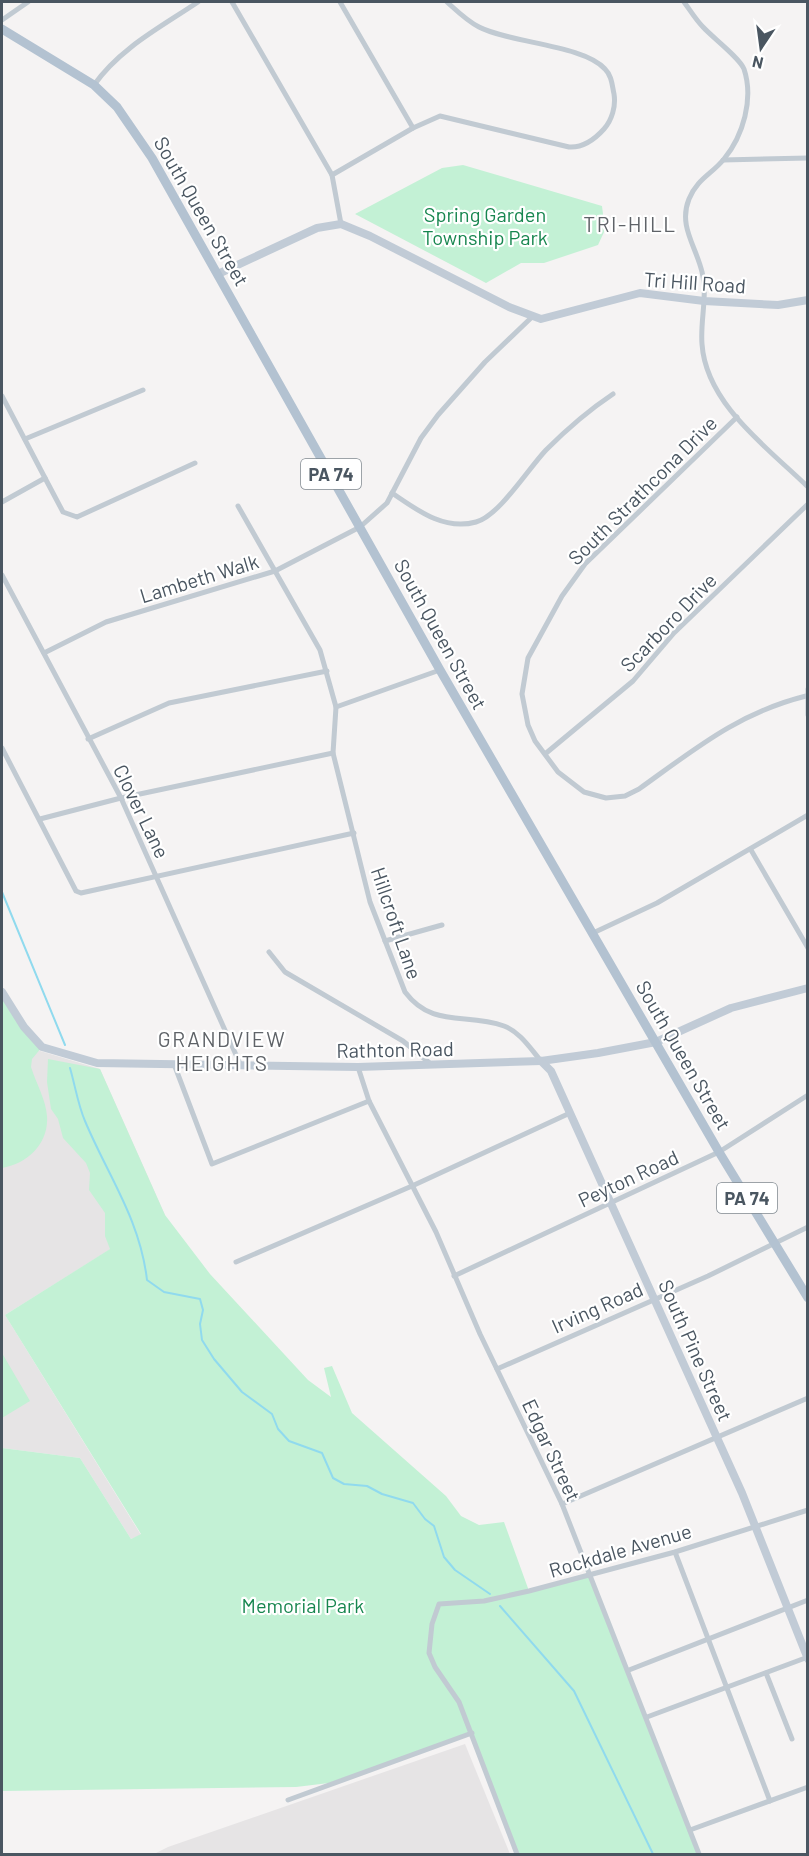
<svg xmlns="http://www.w3.org/2000/svg" width="809" height="1856" viewBox="0 0 809 1856" font-family="Barlow,sans-serif">
	<rect width="100%" height="100%" fill="#f5f3f3"/>
	<g fill="#e6e4e5">
		<path d="M2,992L37,1050L100,1069L165,1215L5,1315L141,1535L131,1539L80,1458L2,1448Z"/>
		<path d="M465,1744L510,1854H154L168,1847Z"/>
	</g>
	<g fill="#c3f1d5">
		<path d="M463,165L602,206L605,230L598,245L544,263H521L486,283L355,214L442,168Z"/>
		<path d="M2,992L42,1047L32,1059L31,1067C36,1083 46,1100 47,1116C49,1144 27,1164 2,1168Z"/>
		<path d="M48,1059L100,1069L165,1215L210,1274L308,1380L331,1397L324,1368L332,1366L352,1413L446,1496L461,1516L479,1525L504,1522L529,1591L591,1574L699,1854H517L471,1733L329,1783L296,1787L2,1791V1448L80,1458L131,1539L141,1534L5,1315L110,1249L105,1236V1213L89,1190L90,1173L86,1163L63,1138L58,1119L51,1109L47,1082Z"/>
		<path d="M2,1353L30,1401L2,1418Z"/>
	</g>
	<g fill="none" stroke-linecap="round" stroke-linejoin="round">
		<g stroke="#90daee" stroke-width="2">
			<path d="M2,892L65,1045"/>
			<path d="M70,1068C75,1085 78,1105 85,1121C108,1176 140,1219 147,1280L164,1292L200,1299L203,1310L200,1324L202,1340L214,1359L242,1392L272,1414L278,1429L289,1441L322,1453L333,1478L344,1484L367,1486L382,1494L413,1503L425,1519L434,1526L444,1557L455,1570L490,1594"/>
			<path d="M500,1606L574,1691L653,1854"/>
		</g>
		<g stroke="#c1cad2" stroke-width="5">
			<path d="M232,2L332,175L341,224"/>
			<path d="M340,2L413,128"/>
			<path d="M684,2C690,10 696,20 703,27C712,37 740,58 744,69C754,99 743,136 724,159C712,174 697,179 689,199C678,226 696,246 702,272C708,295 700,321 702,344C706,404 768,448 808,487"/>
			<path d="M2,20L28,2"/>
			<path d="M94,85C120,48 161,27 198,2"/>
			<path d="M723,160L808,158"/>
			<path d="M332,175L413,128L440,116L569,147C583,148 595,139 604,129C612,120 616,106 614,94C612,85 612,76 605,69C584,45 510,43 479,27C467,21 457,11 447,2"/>
			<path d="M2,396L45,478"/>
			<path d="M737,417L585,564L562,596L528,658L522,694L528,725L535,741L558,772L584,792L606,798L625,796L639,789C695,749 738,713 806,696"/>
			<path d="M25,439L143,390"/>
			<path d="M392,493C417,510 444,531 476,522C499,516 528,469 546,450C566,430 589,410 613,394"/>
			<path d="M2,502L45,478L63,512L77,517L195,463"/>
			<path d="M238,506L320,650L336,707L333,753L370,902L405,992C433,1029 466,1012 504,1026C520,1032 530,1048 541,1061"/>
			<path d="M2,575L121,798L241,1066"/>
			<path d="M44,653L106,622L275,571L360,527L387,503L421,438L438,415L485,362L532,317"/>
			<path d="M808,689V715"/>
			<path d="M336,707L440,670"/>
			<path d="M88,739L169,703L327,671"/>
			<path d="M2,748L76,891L81,893L354,833"/>
			<path d="M545,754L633,681L674,633L808,504"/>
			<path d="M40,819L121,798L333,753"/>
			<path d="M751,850L808,948"/>
			<path d="M593,933L657,903L808,815"/>
			<path d="M385,941L442,925"/>
			<path d="M269,952L285,972L403,1041L432,1065"/>
			<path d="M174,1064L212,1164L369,1101"/>
			<path d="M358,1067L369,1101L436,1232L480,1334L562,1504L699,1854"/>
			<path d="M236,1262L412,1186L570,1113"/>
			<path d="M454,1276L719,1152L808,1095"/>
			<path d="M497,1369L708,1276L808,1227"/>
			<path d="M562,1504L808,1398"/>
			<path d="M675,1552L770,1801"/>
			<path d="M629,1670L808,1600"/>
			<path d="M766,1673L792,1739"/>
			<path d="M647,1717L808,1657"/>
			<path d="M288,1800L472,1733"/>
			<path d="M690,1830L808,1787"/>
			<path d="M517,1854L459,1702L435,1667L429,1653L432,1624L439,1604L484,1601L529,1591L675,1552L808,1510"/>
		</g>
		<g stroke="#c1cbd6" stroke-width="8">
			<path d="M218,274L317,228L341,224L370,236L509,307L541,319L640,293L704,301L778,305L808,300"/>
			<path d="M2,992L24,1027L42,1047L97,1063L358,1067L541,1061L598,1053L656,1042L731,1008L808,988"/>
			<path d="M541,1061L551,1071L742,1493L808,1659"/>
		</g>
		<path stroke="#b3c2d1" stroke-width="9" d="M2,29L94,85L117,107L152,158L440,670L719,1152L808,1298"/>
	</g>
	<g text-anchor="middle" dominant-baseline="central" stroke-width="4.5" stroke-linejoin="round" paint-order="stroke">
		<g fill="#fff" stroke="#808990" stroke-width="1.5">
			<rect x="301" y="459" width="60" height="30" rx="4.5"/>
			<rect x="717" y="1183" width="60" height="30" rx="4.5"/>
		</g>
		<g font-size="18" font-weight="bold" fill="#4a5661">
			<text x="331" y="474">PA 74</text>
			<text x="747" y="1198">PA 74</text>
		</g>
		<g font-size="20" fill="#4a5661" stroke="#fff">
			<text transform="translate(202 211) rotate(60)">South Queen Street</text>
			<text transform="translate(695 282) rotate(4)">Tri Hill Road</text>
			<text transform="translate(642 490) rotate(-45)">South Strathcona Drive</text>
			<text transform="translate(199 578) rotate(-17)">Lambeth Walk</text>
			<text transform="translate(668 622) rotate(-46)">Scarboro Drive</text>
			<text transform="translate(441 634) rotate(61)">South Queen Street</text>
			<text transform="translate(142 811) rotate(64)">Clover Lane</text>
			<text transform="translate(397 923) rotate(71)">Hillcroft Lane</text>
			<text transform="translate(395 1049) rotate(-1)">Rathton Road</text>
			<text transform="translate(684 1055) rotate(60)">South Queen Street</text>
			<text transform="translate(628 1178) rotate(-25)">Peyton Road</text>
			<text transform="translate(597 1307) rotate(-24)">Irving Road</text>
			<text transform="translate(696 1350) rotate(66)">South Pine Street</text>
			<text transform="translate(552 1450) rotate(65)">Edgar Street</text>
			<text transform="translate(620 1550) rotate(-16)">Rockdale Avenue</text>
		</g>
		<g font-size="20" fill="#17864f" stroke="#fff">
			<text x="485" y="214">Spring Garden<tspan x="485" dy="23">Township Park</tspan></text>
			<text x="303" y="1605">Memorial Park</text>
		</g>
		<g font-size="21" letter-spacing="1.5" fill="#5f6368" stroke="#fff">
			<text x="630" y="223">TRI-HILL</text>
			<text x="222" y="1038">GRANDVIEW<tspan x="222" dy="24">HEIGHTS</tspan></text>
		</g>
	</g>
	<rect width="809" height="1856" fill="none" stroke="#4a5661" stroke-width="6"/>
	<g transform="translate(761 48) rotate(193)" stroke="#ffffff" stroke-width="4.5" paint-order="stroke">
	<path d="M0-4.5L10 22L0 15L-10 22Z" fill="#4a5661"/>
	<text y="-9" font-size="16" font-weight="bold" text-anchor="middle" fill="#4a5661">N</text>
	</g>
</svg>
